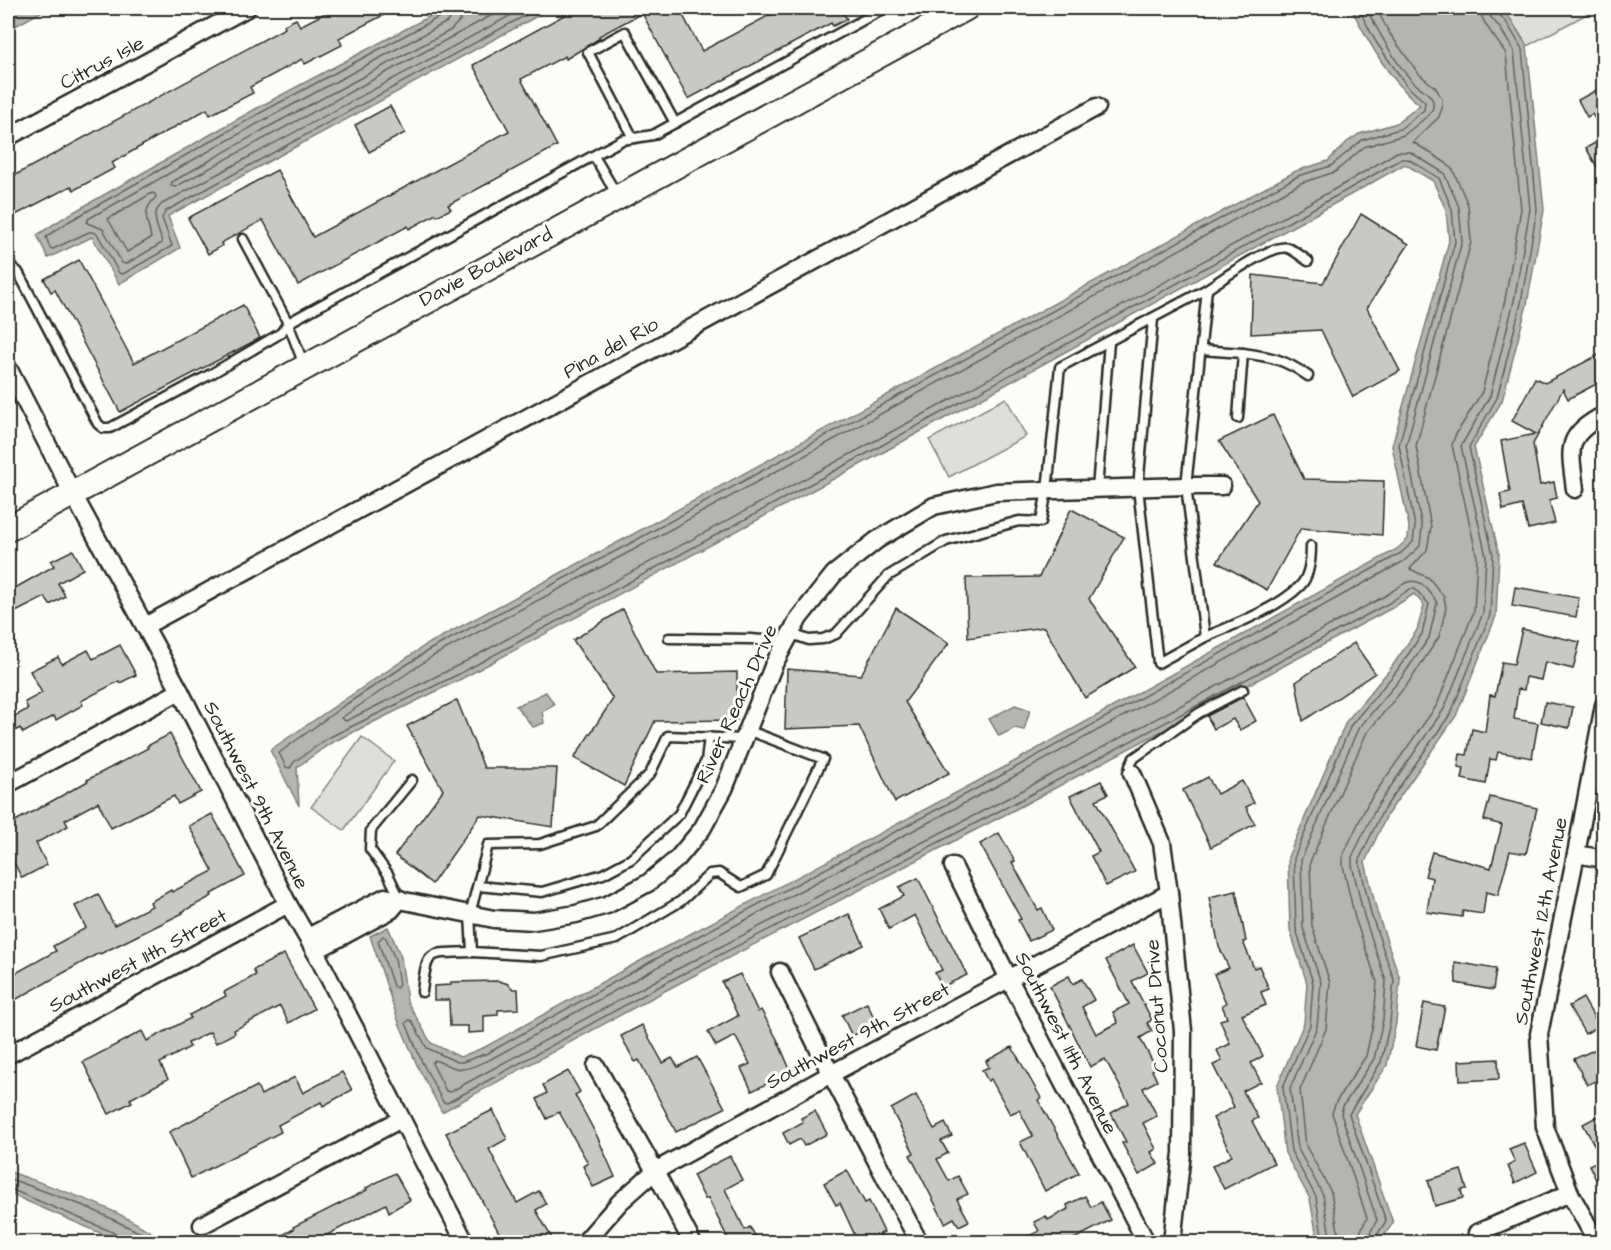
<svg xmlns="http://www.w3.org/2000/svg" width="1611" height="1250" viewBox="0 0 1611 1250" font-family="'Architects Daughter',sans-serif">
	<rect width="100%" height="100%" fill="#fdfcf7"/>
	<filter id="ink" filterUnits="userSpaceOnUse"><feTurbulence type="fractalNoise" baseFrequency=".0167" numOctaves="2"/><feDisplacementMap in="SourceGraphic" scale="12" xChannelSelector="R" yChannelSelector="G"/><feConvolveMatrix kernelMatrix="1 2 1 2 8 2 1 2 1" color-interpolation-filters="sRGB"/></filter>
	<g filter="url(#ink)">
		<g fill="#dfdeda" stroke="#858482" stroke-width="1.5">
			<path d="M1500,8H1598L1527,46L1511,20Z"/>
			<path d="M1006,398L1026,436L949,477L929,440Z"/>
			<path d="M362,737L394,761L344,830L311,807Z"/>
		</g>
		<g fill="#b5b4b1" stroke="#7e7d7b" stroke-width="1.5">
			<path d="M8,8H48L8,30Z"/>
			<path d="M445,8H552L168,216L180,248L119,284L92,237L48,258L37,235L65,217L259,107Z"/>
			<path d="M1351,8H1500L1511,20L1527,46L1544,210L1527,304L1502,401L1474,447L1499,554L1496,616L1456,716L1387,815L1365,862L1377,912L1400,979L1396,1023L1387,1065L1355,1114L1393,1223L1383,1237L1385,1242H1318L1310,1199L1285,1153L1277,1086L1304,1023L1307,983L1290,930L1288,857L1346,722L1391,668L1417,630L1424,605L1414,594L1392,608L1014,810L672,987L442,1112L417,1065L398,1020L370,936L388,927L401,957L407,1001L431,1043L460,1057L485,1047L658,951L999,770L1397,549L1408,539L1409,526L1392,446L1449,241L1446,210L1433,181L1405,164L1350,195L880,454L461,679L331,743L297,767L299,806L270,750L426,645L626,538L1296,171L1328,161L1347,142L1359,134L1397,123L1420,105C1388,79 1370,44 1351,8Z"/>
			<path d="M546,692L554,704L542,712L544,723L533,727L516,706Z"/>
			<path d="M1015,705L1030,710L1024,730L1015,728L999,736L989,719Z"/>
			<path d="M8,1171C60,1190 121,1208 165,1242H121L8,1193Z"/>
		</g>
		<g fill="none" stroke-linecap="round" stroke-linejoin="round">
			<g stroke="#626261" stroke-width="1.5">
				<path d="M446,8L443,15L262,112L68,222L46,237L50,248L53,249L89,232H94L98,235L119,273L123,274L172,246L162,218L166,211L539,8"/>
				<path d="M454,8L453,15L447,22L266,119L88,219L87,223L103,229L122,263L126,264L162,243C160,229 148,216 162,204L524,8"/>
				<path d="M463,8L461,19L451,30L270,126L172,182L171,186L175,187L505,8"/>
				<path d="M152,193L155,194L156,197C140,213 148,220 151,238L127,252L108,219Z"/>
				<path d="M383,936L386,938L395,959L399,985L396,988L393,986L378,941Z"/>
				<path d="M8,1178L87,1207L147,1236L156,1242"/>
				<path d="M8,1188L117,1234L121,1238V1242"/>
				<path d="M1323,1242L1316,1197L1291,1151L1283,1087L1310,1025L1313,983L1296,929L1294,858L1351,725L1396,672L1422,634L1429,604L1415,589H1410L1389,603L1011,805L669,981L447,1103L443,1102L422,1062L406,1023L409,1020L412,1021L427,1048L457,1062H462L488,1053L661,956L1002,775L1401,553L1413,542L1415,526L1399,445L1455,242L1452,209L1439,178L1408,159H1401L1347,190L877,448L459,674L328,738L294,762L290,768L286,767L279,753L342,707L429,650L629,544L1298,176L1331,166L1362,140L1400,129L1424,110L1425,102L1407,86L1376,42L1358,8"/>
				<path d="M1331,1242L1323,1195L1298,1149L1290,1088L1317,1027L1321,983L1303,928L1301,860L1358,729L1402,677L1429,638L1437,603C1435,598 1432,595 1428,590C1413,572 1401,586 1385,596L1008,798L666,975L450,1092L446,1091L432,1063L435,1060C464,1073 462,1071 491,1059L665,963L1006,781L1404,561L1420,546L1422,527L1406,446L1462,241L1459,207L1444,173L1410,152H1397L1344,184L873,442L455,667L346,721L341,718L433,656L633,550L1301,183L1335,172L1364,147L1404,135L1429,115L1433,108V101C1429,91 1419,88 1412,81C1394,61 1379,32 1366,8"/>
				<path d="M1340,1242L1331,1192L1306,1146L1300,1090L1326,1029L1330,983L1312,926L1310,862L1366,734L1409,682L1439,637L1446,608L1444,597L1429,578L1410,569L1427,550L1431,527L1416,446L1471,242L1468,205L1453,170L1446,163L1413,142L1439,117L1442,108V99L1436,88L1419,74L1390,34L1376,8"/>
				<path d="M1361,1242V1230L1367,1218L1332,1113L1336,1102L1366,1056L1374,1019L1377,982L1355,918L1343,866V855L1368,803L1437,705L1474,611L1477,557L1452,445L1455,436L1482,392L1505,300L1521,209L1506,54C1498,40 1480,22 1480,8"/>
				<path d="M1370,1242V1233L1377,1220L1341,1114L1343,1106L1374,1059L1383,1020L1386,981L1364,916L1352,865V857L1376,808L1444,709L1483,613L1486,556L1461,446L1490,396L1514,301L1530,209L1514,51L1500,28L1490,16L1489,8"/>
				<path d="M1378,1242L1377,1235L1386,1221L1349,1114L1381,1062L1390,1022L1394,980L1371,914L1359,860L1382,812L1451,713L1490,615L1493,555L1469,447L1497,398L1521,303L1537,209L1522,49L1507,23L1498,13L1496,8"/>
			</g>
		</g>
		<g fill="#c9c8c4" stroke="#2b2b2b" stroke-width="1.5">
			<path d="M335,8H397L339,38L342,45L305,64L302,59L250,87L253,93L210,115L207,109L155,138L112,163L115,168L74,190L71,186L8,219V179L285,28L284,25L296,19L300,26Z"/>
			<path d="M577,8H679L702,51L783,8H840L847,19L833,26L831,23L688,99L642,13L599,36L600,38L566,59L565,56L521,79L557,146L448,205L451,209L437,216L436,214L409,229L408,226L298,285L263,220L221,243L222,246L208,254L188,218L277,170L313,237L509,131L473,65Z"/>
			<path d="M1604,86V135L1592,114L1587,117L1578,100Z"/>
			<path d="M390,106L405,133L369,152L355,125Z"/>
			<path d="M1604,138V179L1586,148Z"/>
			<path d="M1361,214L1409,244L1367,308L1400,371L1353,397L1321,330L1251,334L1253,275L1323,283Z"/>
			<path d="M79,260L134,363L243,305L260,338L120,412L55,290L51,292L44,279Z"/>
			<path d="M1604,352V380L1568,399L1563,389L1533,444L1540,485L1554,482L1557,498L1549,500L1555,523L1528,529L1522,505L1503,510L1500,494L1510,492L1501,441L1536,434L1512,421L1535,378L1545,383Z"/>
			<path d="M1273,415L1304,479L1384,481L1382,535L1301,528L1267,590L1217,562L1258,501L1219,441Z"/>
			<path d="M1071,509L1124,537L1089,599L1135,667L1085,698L1044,627L968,638L966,578L1039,577Z"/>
			<path d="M73,550L83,569L58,583L65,596L50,605L45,597L8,616V592L54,566L51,561Z"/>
			<path d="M1515,587L1579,598L1576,617L1512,606Z"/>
			<path d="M896,608L949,643L905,702L949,773L895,802L859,726L785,729L787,669L861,675Z"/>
			<path d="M623,609L656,674L737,672V720L655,721L624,786L574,758L613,699L573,640Z"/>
			<path d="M1522,629L1580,642L1573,669L1545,662L1541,680L1526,677L1524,690L1518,689L1514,719L1538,723L1532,758L1498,752L1496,760L1490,759L1486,784L1462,779L1464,768L1458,767L1460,754L1467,755L1472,729L1485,732L1490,695L1495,696L1502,662L1514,664Z"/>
			<path d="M1354,643L1375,673L1303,721L1296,682Z"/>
			<path d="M120,645L136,675L120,683L119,681L81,701L83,705L56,720L54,716L23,733L20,728L8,735V720L28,709L25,702L42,693L30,671L58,657L62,664L88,650L93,659Z"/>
			<path d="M1243,697L1256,721L1240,730L1233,719L1214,729L1207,716Z"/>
			<path d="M457,700L484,768H557L553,827L480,815L432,884L395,855L443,790L407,726Z"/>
			<path d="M1545,702L1573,707L1569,728L1541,722Z"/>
			<path d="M170,734L201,792L178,804L174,796L111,828L98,802L65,820L68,826L36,843L47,865L22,878L13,861L8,864V825L54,800L88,781L87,780L148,748L147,746Z"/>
			<path d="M1208,777L1217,794L1242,781L1254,803L1246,807L1255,824L1211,847L1183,790Z"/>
			<path d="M1101,781L1108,794L1096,800L1135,872L1106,886L1091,856L1099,852L1070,796Z"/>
			<path d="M1490,797L1537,808L1526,854L1510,851L1498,895L1486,892L1483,914L1463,911L1462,917L1427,912L1432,878L1425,876L1432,852L1491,868L1502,825L1484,820Z"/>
			<path d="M212,814L245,876L211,894L212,896L182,912L183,913L100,954L99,953L8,1004V957L16,973L56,951L53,946L86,928L75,906L98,894L114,925L152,906L150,902L171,890L172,892L213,871L189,826Z"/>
			<path d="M999,833L1015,861L1012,862L1038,910L1042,908L1052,930L1029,941L1018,920L1021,919L980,844Z"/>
			<path d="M918,878L967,975L942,987L935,973L942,970L915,915L889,929L879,909L904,896L899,887Z"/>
			<path d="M1236,891L1246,941L1243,942L1254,968L1259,966L1269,989L1261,992L1266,1005L1242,1015L1263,1056L1251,1063L1261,1082L1243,1091L1258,1118L1252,1121L1274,1163L1224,1189L1212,1166L1232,1156L1213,1118L1234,1107L1213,1065L1222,1061L1217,1050L1230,1044L1220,1020L1227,1018L1222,1005L1226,1003L1214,974L1229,968L1219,947L1209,897Z"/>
			<path d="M849,914L864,945L814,969L799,938Z"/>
			<path d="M1133,945L1148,973L1132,981L1152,1020L1147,1023L1152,1031L1140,1038L1156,1068L1152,1070L1157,1081L1143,1088L1157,1116L1143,1123L1156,1149L1151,1152L1158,1164L1139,1175L1122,1143L1126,1142L1111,1113L1129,1103L1105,1059L1090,1067L1050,986L1069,976L1073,984L1082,979L1094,1000L1082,1007L1096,1034L1118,1023L1113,1012L1129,1004L1106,960Z"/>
			<path d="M284,954L314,1009L289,1023L280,1006L234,1030L235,1033L216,1043L210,1032L188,1043L190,1047L160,1063L168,1079L130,1099L132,1102L109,1114L83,1062L142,1031L147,1041L191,1018L189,1015L226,996L224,992L256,975L253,970Z"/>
			<path d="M1455,962L1496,969L1493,990L1456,983Z"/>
			<path d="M740,974L758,1012L761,1010L777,1039L791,1072L752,1091L741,1068L750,1064L735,1036L716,1046L708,1032L738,1016L722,982Z"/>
			<path d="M499,981L508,984L513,989H518L519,1009L498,1010V1015L484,1016V1032L468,1033V1026H450L449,1000H434V986L451,985V982Z"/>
			<path d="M1583,998L1599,1026L1585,1034L1569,1006Z"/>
			<path d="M867,1003L877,1024L852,1036L842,1015Z"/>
			<path d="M1424,1003L1445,1007L1436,1050L1416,1046Z"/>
			<path d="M642,1025L663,1063L672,1058L678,1067L697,1057L725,1108L676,1132L639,1060L635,1062L621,1036Z"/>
			<path d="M1012,1047L1041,1098L1038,1100L1079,1173L1045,1191L1020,1142L1033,1136L1019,1110L1010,1114L991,1079L988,1081L982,1070L989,1067L986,1061Z"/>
			<path d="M1600,1047L1604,1054V1077L1587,1085L1574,1059Z"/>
			<path d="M1498,1059L1499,1079L1460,1081L1459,1061Z"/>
			<path d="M568,1071L580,1092L575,1095L597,1136L615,1177L593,1187L583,1166L588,1163L559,1112L547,1119L537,1099L547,1093L543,1085Z"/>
			<path d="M342,1072L352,1090L323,1106L321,1102L278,1125L281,1132L191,1178L169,1132L257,1086L261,1095L295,1077L303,1093Z"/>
			<path d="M916,1095L934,1129L945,1123L952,1136L941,1141L948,1153L937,1159L949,1181L958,1176L968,1194L957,1199L969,1221L959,1226L954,1218L945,1223L910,1155L914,1153L891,1109Z"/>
			<path d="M493,1110L507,1139L489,1149L517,1203L539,1191L546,1204L536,1210L554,1242H504L446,1133Z"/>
			<path d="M815,1111L827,1134L804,1146L800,1139L789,1145L783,1133L803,1122L801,1118Z"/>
			<path d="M1604,1113V1196L1589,1165L1602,1159L1583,1124Z"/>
			<path d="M1524,1143L1537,1172L1515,1183L1508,1166L1515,1162L1509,1149Z"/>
			<path d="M730,1156L742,1180L725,1189L745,1230L750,1227L759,1242H722L728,1239L708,1198L705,1199L693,1175Z"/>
			<path d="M847,1170L865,1203L869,1201L884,1232L880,1234L885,1242H858L840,1203L836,1205L824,1183Z"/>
			<path d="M1461,1170L1467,1189L1461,1190L1463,1198L1435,1206L1428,1180Z"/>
			<path d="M395,1173L410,1200L389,1212L386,1204L314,1242H269L294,1229L293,1227L367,1190L366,1188Z"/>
			<path d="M1085,1196L1091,1207L1101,1202L1111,1220L1068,1242H1018L1039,1231L1034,1222L1046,1216L1048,1220L1068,1209L1067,1205Z"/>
		</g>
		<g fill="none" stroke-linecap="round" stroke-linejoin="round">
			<defs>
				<g id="lane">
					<path d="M633,138L588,52L625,32L675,123"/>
					<path d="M594,156L617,195"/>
					<path d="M243,239L288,323L304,365"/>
					<path d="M8,264L18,272L98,424L103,428H110L211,374L281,333L288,323L622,140L653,135L885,8"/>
					<path d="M1207,289C1221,280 1272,243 1288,248C1294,250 1302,257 1308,261"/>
					<path d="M1201,350L1243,353L1238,418"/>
					<path d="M1243,353C1272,357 1284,359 1308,376"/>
					<path d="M1097,489L1109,342"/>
					<path d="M791,634L809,640L823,639L836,634L888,576L946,541L1019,521L1041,522L1047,490L1060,367L1207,289L1186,486L1205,637L1158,663L1138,488L1153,319"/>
					<path d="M1205,637C1234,625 1278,608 1300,586C1310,576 1311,559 1311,546"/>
					<path d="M669,638L751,639L786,642"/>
					<path d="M744,739L668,736L650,774L596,826L540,844L488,845L470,914L472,952L541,956L617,939L681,901L710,874L719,873L741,887L766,875L823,759L747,730"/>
					<path d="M1132,773L1130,766L1134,758L1199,713L1243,690"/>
					<path d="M478,886L542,892L603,874L631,859L679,814L706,761L709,737"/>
					<path d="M400,899L388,874L370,849L371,830L412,780"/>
					<path d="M422,992C427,947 429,954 472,952"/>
				</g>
				<g id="street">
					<path d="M8,137L247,8"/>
					<path d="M8,368L73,494L180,691L288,904L315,951L465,1242"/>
					<path d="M1575,489C1570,449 1564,436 1604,415"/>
					<path d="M145,626L1097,107"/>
					<path d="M1132,773L1162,843L1169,893L1183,1031L1182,1153L1172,1242"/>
					<path d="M8,784L180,691"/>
					<path d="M1576,854L1604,859"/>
					<path d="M953,866L1009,979L1144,1238"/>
					<path d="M308,937L385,897L494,919L534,921L576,914L607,905L648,883L677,859L702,829L724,789L774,664L799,618L834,574L877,540L934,506L996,492L1186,486H1222"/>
					<path d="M315,951L391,910L400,899"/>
					<path d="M780,972L831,1074L919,1242"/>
					<path d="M8,1055L288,904"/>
					<path d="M596,1066L655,1171L692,1242"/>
					<path d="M202,1225L401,1119"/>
					<path d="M1477,1233L1570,1193"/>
					<path d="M585,1242L620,1202L655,1171L831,1074L1169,893"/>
					<path d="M1597,1242L1570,1193L1545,1127L1539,1034L1576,854L1604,705"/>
				</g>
				<path id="secondary" d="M8,529L966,8"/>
			</defs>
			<use href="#lane" stroke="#2b2b2b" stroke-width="13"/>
			<use href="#street" stroke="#2b2b2b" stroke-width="21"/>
			<use href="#secondary" stroke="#2b2b2b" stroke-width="28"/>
			<use href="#lane" stroke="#fdfcf7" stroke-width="8"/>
			<use href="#street" stroke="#fdfcf7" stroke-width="16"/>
			<use href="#secondary" stroke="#fdfcf7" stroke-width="24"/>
		</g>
	</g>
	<g text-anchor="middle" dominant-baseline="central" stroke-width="6" stroke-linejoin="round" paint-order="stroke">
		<g font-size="20" fill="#2b2b2b" stroke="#fdfcf7">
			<text transform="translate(102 63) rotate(-28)">Citrus Isle</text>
			<text transform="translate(486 267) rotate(-28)">Davie Boulevard</text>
			<text transform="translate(611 348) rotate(-29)">Pina del Rio</text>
			<text transform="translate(737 704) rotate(-66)">River Reach Drive</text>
			<text transform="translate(256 795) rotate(63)">Southwest 9th Avenue</text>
			<text transform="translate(1541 921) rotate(-79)">Southwest 12th Avenue</text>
			<text transform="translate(138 961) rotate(-28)">Southwest 11th Street</text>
			<text transform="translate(1157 1006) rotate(-94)">Coconut Drive</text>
			<text transform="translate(858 1036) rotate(-28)">Southwest 9th Street</text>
			<text transform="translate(1066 1043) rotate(63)">Southwest 11th Avenue</text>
		</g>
	</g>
	<rect width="1611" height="1250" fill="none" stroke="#fdfcf7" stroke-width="30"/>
	<rect x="15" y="15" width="1581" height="1220" fill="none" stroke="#2b2b2b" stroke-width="2" filter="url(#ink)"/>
</svg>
